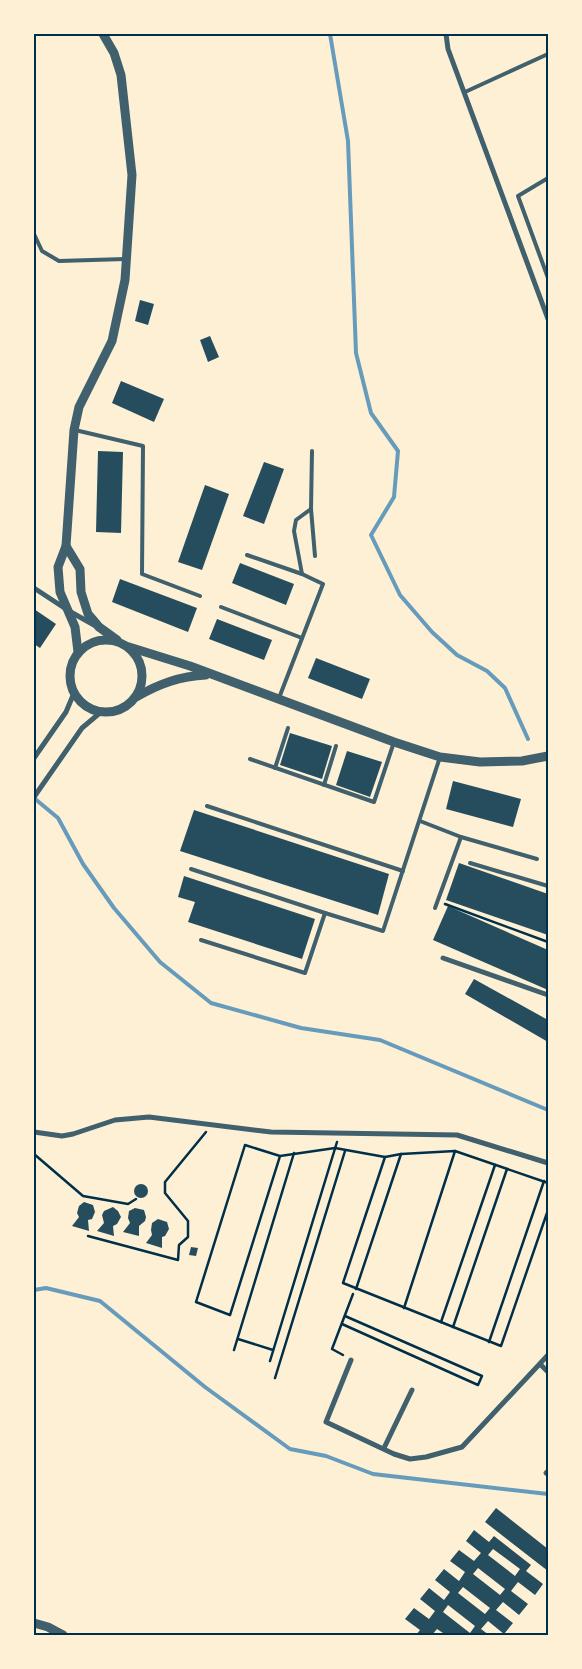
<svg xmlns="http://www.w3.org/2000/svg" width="582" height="1669" viewBox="0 0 582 1669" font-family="Jost,sans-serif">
	<rect width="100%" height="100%" fill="#fdf0d5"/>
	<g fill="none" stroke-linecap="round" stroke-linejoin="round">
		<g stroke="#669bbc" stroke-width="4">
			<path d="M330,34L348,141L356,353L371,413L398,451L394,497L371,535L400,595L432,632L457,655L487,671L505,688L528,739"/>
			<path d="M34,798L58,818L83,864L114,908L160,962L211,1003L301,1028L380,1040L548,1110"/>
			<path d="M34,1290L46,1288L100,1301L205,1387L290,1449L326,1456L373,1474L548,1494"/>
		</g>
	</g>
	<g fill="#264d5e" fill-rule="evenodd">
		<path d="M140,300L154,304L148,325L135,321Z"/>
		<path d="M210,336L219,357L208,362L200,340Z"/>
		<path d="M121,381L164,399L154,422L112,403Z"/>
		<path d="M98,451L123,452L121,533L96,532Z"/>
		<path d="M264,462L284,469L264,524L243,516Z"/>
		<path d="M205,485L229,494L202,570L178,562Z"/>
		<path d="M240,563L294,584L286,605L232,583Z"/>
		<path d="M120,579L197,608L188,632L112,602Z"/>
		<path d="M34,609L56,624L40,648L34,644Z"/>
		<path d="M217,619L272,640L264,660L209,639Z"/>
		<path d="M316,658L370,679L362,699L308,678Z"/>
		<path d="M290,733L332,746L322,779L280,765Z"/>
		<path d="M347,751L382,762L370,797L336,785Z"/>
		<path d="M453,781L521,799L513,827L446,809Z"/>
		<path d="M194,810L389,874L378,915L180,851Z"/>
		<path d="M459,863L548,894V935L446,900Z"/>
		<path d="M184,876L315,919L302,959L188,922L195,902L178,897Z"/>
		<path d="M448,906L548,950V990L433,940Z"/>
		<path d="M474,979L548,1020V1042L465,994Z"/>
		<circle cx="141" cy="1191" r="7"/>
		<path d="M84,1202L93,1205L95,1212L92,1219L88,1220L89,1231L72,1226L79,1217L77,1213L79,1206Z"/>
		<path d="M113,1207L118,1211L121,1217L117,1224L113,1226L114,1236L97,1231L104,1223L102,1215L104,1211Z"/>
		<path d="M135,1208L144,1210L146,1217L145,1221L139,1226V1236L123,1232L130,1223L128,1218L129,1211Z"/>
		<path d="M158,1219L167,1222L169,1229L165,1236L162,1237V1248L146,1243L152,1235L151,1230L152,1223Z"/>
		<path d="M191,1247L198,1248L196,1256L189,1255Z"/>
		<path d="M496,1508L548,1549V1571L485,1522Z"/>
		<path d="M474,1530L489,1542L494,1536L531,1565L526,1571L543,1584L535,1595L518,1582L511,1591L528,1604L519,1615L503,1602L496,1610L513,1623L504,1634L488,1621L481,1629L489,1635H446L437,1629L432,1635H416L420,1630L405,1619L414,1608L429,1619L435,1611L420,1599L429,1588L444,1600L450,1592L435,1580L444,1569L459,1581L465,1572L450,1561L459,1550L474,1561L481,1553L466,1541ZM493,1549L520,1569L515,1576L488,1555ZM478,1568L505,1589L500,1595L473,1574ZM463,1587L490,1608L485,1614L458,1593ZM448,1605L475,1626L470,1633L443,1612Z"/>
	</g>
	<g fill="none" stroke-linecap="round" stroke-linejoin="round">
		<g stroke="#003049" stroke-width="2.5">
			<path d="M445,904L548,942"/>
			<path d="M34,1154L83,1196L128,1204L136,1199"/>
			<path d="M280,1156L230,1315L196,1302L245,1145L280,1156L335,1148L385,1157L401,1154L455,1151L548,1183"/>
			<path d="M385,1157L343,1283L501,1346L548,1210"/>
			<path d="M88,1236L178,1260L179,1245L188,1237V1221L165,1193V1182L206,1132"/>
			<path d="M356,1289L401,1154"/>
			<path d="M404,1308L455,1151"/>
			<path d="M441,1322L495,1165"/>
			<path d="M342,1324L478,1385L482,1376L345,1316"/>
			<path d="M453,1327L507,1169"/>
			<path d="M238,1339L273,1350"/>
			<path d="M489,1342L544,1181"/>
			<path d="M234,1350L294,1153"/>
			<path d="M343,1355L332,1349L353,1294"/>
			<path d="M270,1361L337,1142"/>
			<path d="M275,1378L345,1151"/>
		</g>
		<g stroke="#3f606c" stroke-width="4">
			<path d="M465,92L548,54"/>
			<path d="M548,178L518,196L548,278"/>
			<path d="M34,234L42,251L59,261L125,259"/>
			<path d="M75,430L143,446L142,574L200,596"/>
			<path d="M311,509L315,556"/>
			<path d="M247,555L302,574L323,584L279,698"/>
			<path d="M302,574L294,531L296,520L311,509L312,451"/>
			<path d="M221,607L302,638"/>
			<path d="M250,759L374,802L394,742"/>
			<path d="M275,768L288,728"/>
			<path d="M324,785L336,746"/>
			<path d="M207,806L403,871"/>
			<path d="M420,821L461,837L537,859"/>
			<path d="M470,863L548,886"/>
			<path d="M191,869L325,913L383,931L440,757"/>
			<path d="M435,908L461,837"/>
			<path d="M201,940L305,973L325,913"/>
		</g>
		<g stroke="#3f606c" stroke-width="5">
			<path d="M446,34L448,49L548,319"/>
			<path d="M34,588L69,611L94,625"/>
			<path d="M34,758L66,712L74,693"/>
			<path d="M34,797L82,728L101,712"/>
			<path d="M443,958L548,995"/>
			<path d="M34,1132L62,1136L73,1134L115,1120L149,1117L271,1132L457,1135L548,1163"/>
			<path d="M351,1360L326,1422L394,1454L410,1459L426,1457L462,1447L548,1355"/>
			<path d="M540,1364L548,1372"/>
			<path d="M384,1448L412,1390"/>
			<path d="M546,1473L548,1471"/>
		</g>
		<g stroke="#3f606c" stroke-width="9">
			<path d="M66,546L80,569L81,592L88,614L99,627L117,640"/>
			<circle cx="106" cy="676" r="36"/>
			<path d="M129,647L190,666L394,742L440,757L480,762L522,761L548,756"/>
			<path d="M78,652L75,627L60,592L58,567L66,546L74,430L79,407L112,341L125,280L132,175L121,75L114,53L103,34"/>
			<path d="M136,697C159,684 180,676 206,675"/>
			<path d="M34,1623L48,1627L63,1635"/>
		</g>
	</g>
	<rect width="582" height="1669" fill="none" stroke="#fdf0d5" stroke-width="70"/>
	<rect x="35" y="35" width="512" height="1599" fill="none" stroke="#003049" stroke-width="2"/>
</svg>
